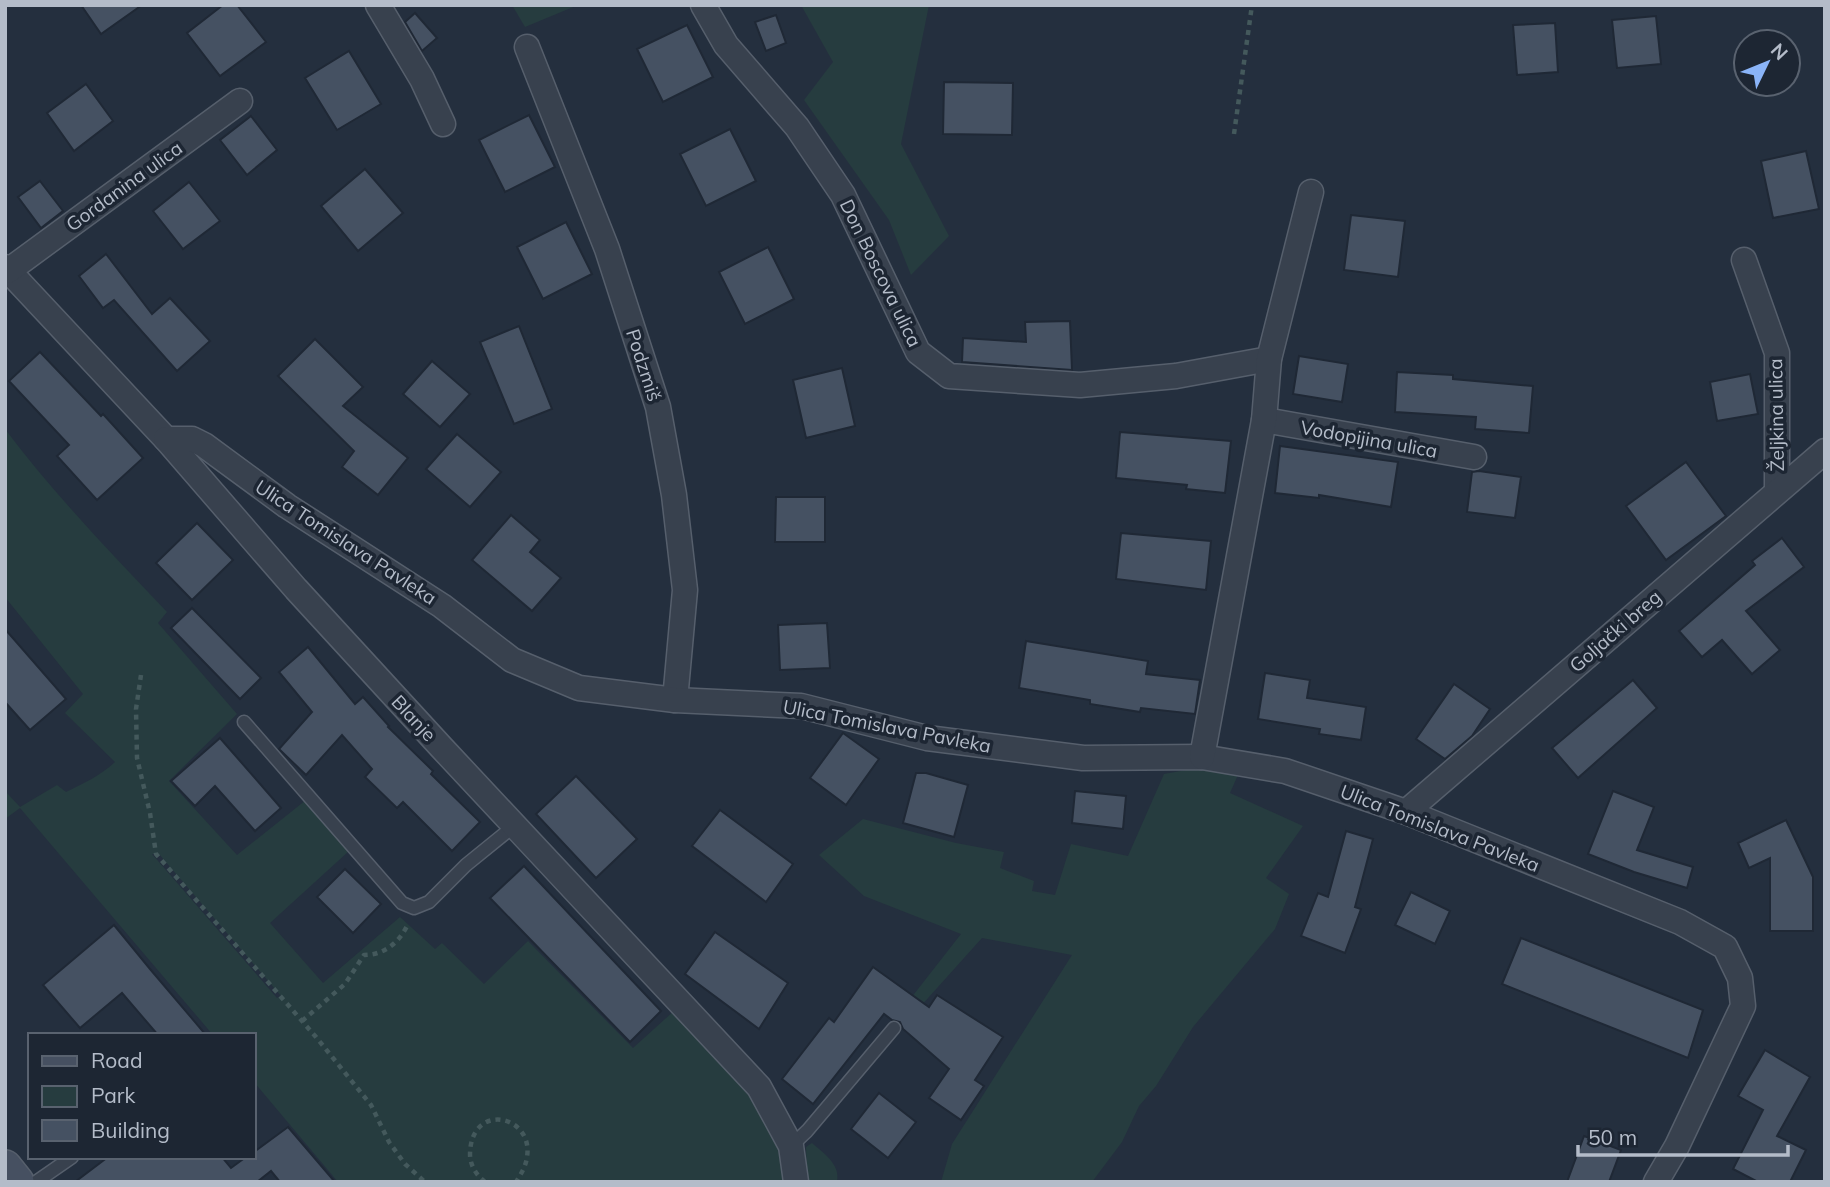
<svg xmlns="http://www.w3.org/2000/svg" width="1830" height="1187" viewBox="0 0 1830 1187" font-family="Mulish,sans-serif">
	<rect width="100%" height="100%" fill="#242f3e"/>
	<g fill="#263c3f" fill-rule="evenodd">
		<path d="M512,5H578L525,27Z"/>
		<path d="M801,5H929L901,144L949,236L911,275L889,220L804,100L833,62Z"/>
		<path d="M5,429C54,494 111,553 167,612L158,623L237,714L169,781L237,855L306,800L349,851L270,923L323,983L400,917L435,949L442,943L484,984L528,941L633,1048L675,1010L738,1075L778,1132L784,1182H338L254,1082V1035H213L20,808L5,819V791L20,807L57,785L66,792C84,783 100,776 115,762L65,713L83,694L5,597ZM152,854H159L281,996L277,998Z"/>
		<path d="M1197,768H1241L1230,793L1303,826L1266,878L1289,894L1275,929L1193,1027L1156,1086L1139,1106L1122,1142L1092,1182H941L952,1144L1072,955L982,938L902,1027L893,1021L961,934L864,896L819,855L863,819L956,843L1004,852L1000,868L1034,881L1032,891L1055,895L1071,844L1128,856L1164,774Z"/>
		<path d="M812,1143C823,1153 841,1164 837,1182H807L806,1147Z"/>
	</g>
	<g fill="#455162" stroke="#1f2835" stroke-width="2">
		<path d="M81,5H142L101,34Z"/>
		<path d="M223,5H237L266,42L220,76L187,33Z"/>
		<path d="M415,13L437,38L422,51L405,22Z"/>
		<path d="M776,15L786,43L766,51L755,22Z"/>
		<path d="M1656,16L1661,64L1617,68L1612,20Z"/>
		<path d="M1555,23L1558,72L1517,75L1513,25Z"/>
		<path d="M687,25L713,77L663,102L637,49Z"/>
		<path d="M349,51L381,104L337,130L305,78Z"/>
		<path d="M944,82L1013,83L1012,135L943,134Z"/>
		<path d="M86,84L113,121L74,151L47,113Z"/>
		<path d="M529,115L555,167L505,192L479,140Z"/>
		<path d="M251,116L277,150L247,175L220,140Z"/>
		<path d="M730,129L756,181L706,206L680,154Z"/>
		<path d="M1806,151L1819,209L1773,218L1761,161Z"/>
		<path d="M365,169L403,213L358,251L321,206Z"/>
		<path d="M40,181L63,211L41,228L18,197Z"/>
		<path d="M189,182L220,221L183,249L153,211Z"/>
		<path d="M1351,215L1405,221L1398,277L1344,270Z"/>
		<path d="M566,222L592,274L543,299L517,247Z"/>
		<path d="M768,247L794,299L745,324L719,272Z"/>
		<path d="M106,254L152,314L170,298L210,341L177,371L114,300L103,308L79,276Z"/>
		<path d="M1070,321L1072,370L962,362L963,338L1026,342L1025,322Z"/>
		<path d="M519,326L552,409L514,424L480,342Z"/>
		<path d="M315,339L363,387L343,406L408,458L378,495L342,467L354,451L278,376Z"/>
		<path d="M40,352L101,416L103,414L143,458L97,500L57,456L69,445L9,381Z"/>
		<path d="M1299,356L1348,364L1342,402L1293,394Z"/>
		<path d="M432,361L470,394L440,427L403,394Z"/>
		<path d="M842,368L855,426L806,438L793,380Z"/>
		<path d="M1397,372L1453,375V379L1533,386L1529,433L1475,429L1476,417L1395,412Z"/>
		<path d="M1750,374L1758,414L1717,421L1710,382Z"/>
		<path d="M1120,432L1231,441L1225,493L1186,489L1187,485L1116,478Z"/>
		<path d="M457,434L501,472L470,507L426,469Z"/>
		<path d="M1280,446L1398,462L1391,507L1319,495V498L1275,493Z"/>
		<path d="M1686,462L1726,516L1666,560L1626,506Z"/>
		<path d="M1479,471L1521,477L1515,518L1467,512L1472,472Z"/>
		<path d="M776,497H825V542H775Z"/>
		<path d="M511,515L540,540L530,552L561,578L532,611L472,560Z"/>
		<path d="M197,523L233,560L192,600L156,563Z"/>
		<path d="M1121,533L1211,541L1206,590L1116,579Z"/>
		<path d="M1782,538L1804,567L1746,611L1780,650L1752,674L1722,640L1702,657L1679,631L1755,565L1752,561Z"/>
		<path d="M192,608L261,678L240,699L171,628Z"/>
		<path d="M827,623L830,668L780,670L778,625Z"/>
		<path d="M5,629L66,699L30,730L5,702Z"/>
		<path d="M1026,641L1148,661L1146,674L1200,680L1195,714L1141,708L1140,712L1090,704V700L1019,688Z"/>
		<path d="M308,647L355,704L363,697L389,726L388,727L433,771L431,774L480,822L452,851L403,802L397,808L365,777L372,769L342,735L306,775L279,749L312,712L279,672Z"/>
		<path d="M1265,673L1310,680L1307,698L1366,707L1361,740L1319,734L1320,729L1258,719Z"/>
		<path d="M1633,680L1657,708L1578,778L1552,748Z"/>
		<path d="M1454,684L1490,709L1472,736L1445,759L1416,739Z"/>
		<path d="M843,733L879,759L846,805L810,778Z"/>
		<path d="M220,738L281,808L255,831L215,786L195,806L171,781Z"/>
		<path d="M916,773H926L968,785L954,837L903,823Z"/>
		<path d="M576,776L637,839L596,878L536,814Z"/>
		<path d="M1075,791L1126,796L1123,829L1072,823Z"/>
		<path d="M1613,791L1654,807L1637,850L1693,867L1687,888L1634,872L1588,854Z"/>
		<path d="M720,810L793,864L766,902L692,846Z"/>
		<path d="M1786,820L1813,877V931H1770V858L1749,868L1738,843Z"/>
		<path d="M1346,831L1373,839L1355,907L1361,909L1345,953L1301,936L1318,893L1328,897Z"/>
		<path d="M524,866L661,1011L630,1042L490,898Z"/>
		<path d="M345,869L381,904L353,933L317,897Z"/>
		<path d="M1411,892L1450,911L1435,944L1395,925Z"/>
		<path d="M114,925L150,969L206,1035H158L122,993L80,1028L43,985Z"/>
		<path d="M715,932L788,983L759,1029L685,974Z"/>
		<path d="M1521,938L1703,1010L1688,1058L1502,984Z"/>
		<path d="M873,967L929,1007L937,995L1003,1037L975,1080L984,1086L961,1120L929,1098L949,1069L903,1029L900,1022L892,1020L884,1014L813,1104L782,1079L829,1018L834,1022Z"/>
		<path d="M1765,1050L1810,1077L1777,1136L1806,1150L1790,1182H1758L1733,1169L1763,1110L1738,1096Z"/>
		<path d="M879,1093L916,1122L888,1158L851,1129Z"/>
		<path d="M288,1127L335,1182H280L271,1171L257,1182H75L108,1157H222L231,1168L246,1157H254V1152Z"/>
		<path d="M1584,1136L1621,1150L1609,1182H1567Z"/>
	</g>
	<g fill="none" stroke-linecap="round" stroke-linejoin="round">
		<defs>
			<g id="lane">
				<path d="M244,722L402,903L414,908L429,902L466,865L514,826"/>
				<path d="M791,1146L807,1131L894,1028"/>
				<path d="M36,1182L72,1157"/>
			</g>
			<g id="street">
				<path d="M378,5L422,79L443,124"/>
				<path d="M703,5L726,45L797,127L843,195L918,352L949,376L1080,385L1176,376L1269,359"/>
				<path d="M527,47L607,249L658,407L674,495L685,590L675,700"/>
				<path d="M1744,260L1777,353V490"/>
				<path d="M5,267L166,439L296,589L442,748L759,1087L791,1146L796,1182"/>
				<path d="M8,271L240,101"/>
				<path d="M1264,420L1474,457"/>
				<path d="M166,439H192L204,445L287,506L442,606L512,660L579,688L675,700L801,706L927,738L1083,758L1202,757L1285,771L1406,812L1680,922L1725,947L1740,978L1743,1006L1677,1146L1656,1182"/>
				<path d="M1202,757L1264,420L1269,359L1311,192"/>
				<path d="M1406,812L1825,451"/>
			</g>
			<path id="secondary" d="M5,1167L17,1182"/>
		</defs>
		<use href="#lane" stroke="#565f6c" stroke-width="15"/>
		<use href="#street" stroke="#565f6c" stroke-width="27"/>
		<use href="#secondary" stroke="#565f6c" stroke-width="36"/>
		<g stroke="#44595c" stroke-width="4.5" stroke-dasharray="5 5" stroke-linecap="butt">
			<path d="M1234,134L1252,5"/>
			<path d="M141,675L136,709L137,758L150,813L156,854L316,1037L371,1105L389,1142L405,1164L425,1182"/>
			<path d="M302,1021L345,984L364,955C384,955 399,943 408,924"/>
			<path d="M485,1182C476,1175 470,1165 470,1154C471,1101 534,1115 527,1157C526,1166 521,1174 516,1182"/>
		</g>
		<use href="#lane" stroke="#38414e" stroke-width="12"/>
		<use href="#street" stroke="#38414e" stroke-width="24"/>
		<use href="#secondary" stroke="#465061" stroke-width="33"/>
	</g>
	<g text-anchor="middle" dominant-baseline="central" stroke-width="7" stroke-linejoin="round" paint-order="stroke">
		<g font-size="19" fill="#b4bcc9" stroke="#1d2633">
			<text transform="translate(124 186) rotate(-36)">Gordanina ulica</text>
			<text transform="translate(881 273) rotate(64)">Don Boscova ulica</text>
			<text transform="translate(644 365) rotate(72)">Podzmiš</text>
			<text transform="translate(1776 415) rotate(-91)">Željkina ulica</text>
			<text transform="translate(1369 439) rotate(10)">Vodopijina ulica</text>
			<text transform="translate(346 542) rotate(33)">Ulica Tomislava Pavleka</text>
			<text transform="translate(1615 631) rotate(-41)">Goljački breg</text>
			<text transform="translate(414 718) rotate(47)">Blanje</text>
			<text transform="translate(887 726) rotate(11)">Ulica Tomislava Pavleka</text>
			<text transform="translate(1440 828) rotate(21)">Ulica Tomislava Pavleka</text>
		</g>
	</g>
	<rect width="1830" height="1187" fill="none" stroke="#b4bcc9" stroke-width="14"/>
	<rect x="28" y="1033" width="228" height="126" fill="#1d2633" stroke="#59626f" stroke-width="2"/>
	<rect x="42" y="1056" width="35" height="10" fill="#465061" stroke="#59626f" stroke-width="2"/>
	<text x="91" y="1068" font-size="21" fill="#b4bcc9">Road</text>
	<rect x="42" y="1086" width="35" height="21" fill="#263c3f" stroke="#59626f" stroke-width="2"/>
	<text x="91" y="1103" font-size="21" fill="#b4bcc9">Park</text>
	<rect x="42" y="1120" width="35" height="21" fill="#455162" stroke="#59626f" stroke-width="2"/>
	<text x="91" y="1138" font-size="21" fill="#b4bcc9">Building</text>
	<g transform="translate(1767 63) rotate(47)"><circle r="33" fill="#1d2633" stroke="#59626f" stroke-width="2"/>
	<path d="M0-5L12 26L0 18L-12 26Z" fill="#8ab4f8"/>
	<text y="-10" font-size="19" font-weight="bold" text-anchor="middle" fill="#b4bcc9">N</text>
	</g>
	<path d="M1578 1145v10h210v-10" fill="none" stroke="#b4bcc9" stroke-width="3.5"/>
	<text x="1588" y="1145" font-size="21" fill="#b4bcc9" stroke="#1d2633" stroke-width="5" paint-order="stroke">50 m</text>
</svg>
